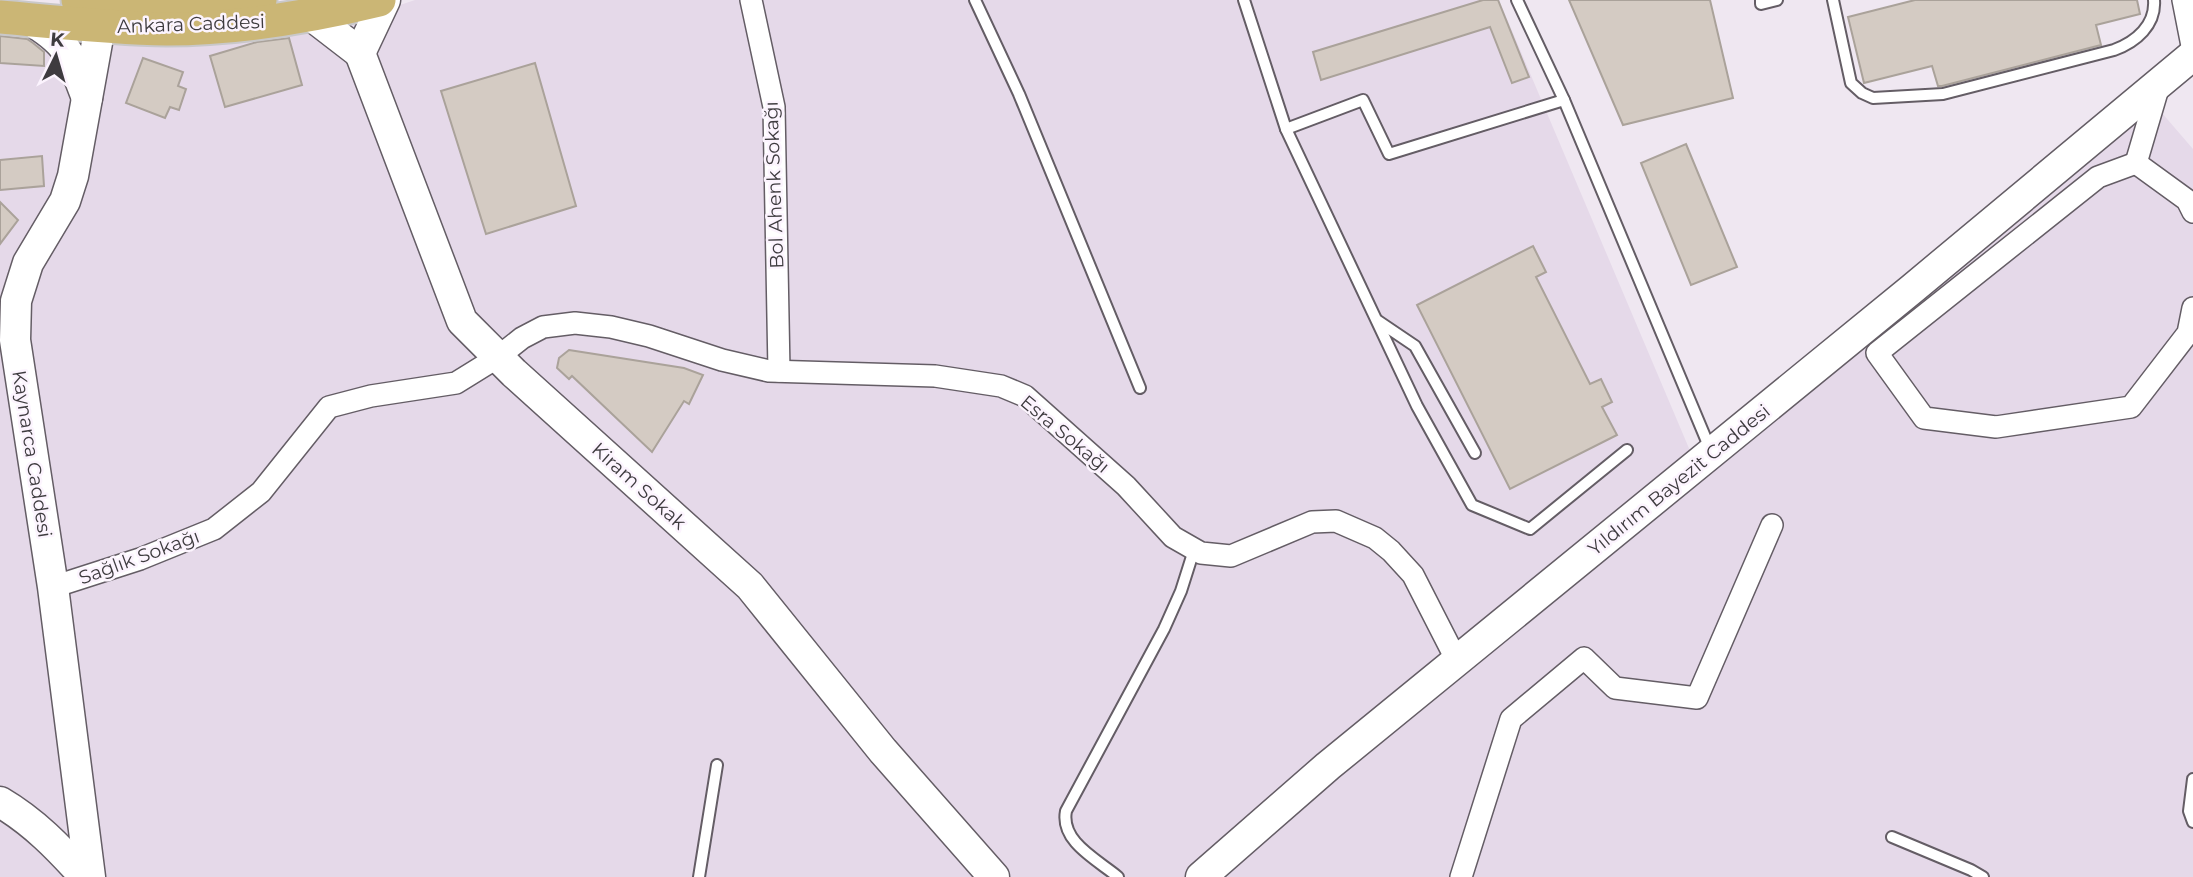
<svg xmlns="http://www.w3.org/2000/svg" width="2193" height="877" viewBox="0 0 2193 877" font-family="Montserrat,sans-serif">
	<rect width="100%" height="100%" fill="#efe7f1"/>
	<path fill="#e5d9e9" d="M415,0H1499L1702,479L2143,91L2193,149V877H0V27L394,7Z"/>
	<g fill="#d4cbc3" stroke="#aaa29a" stroke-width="2">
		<path d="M1483,0H1498L1529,77L1512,83L1490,27L1321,80L1313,52Z"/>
		<path d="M1569,0H1710L1733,98L1623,125Z"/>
		<path d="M1915,0H2137L2140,14L2096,25L2101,45L1942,86H1938L1932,66L1864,83L1848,17Z"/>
		<path d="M0,36L27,39L33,43L44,52V66L0,63Z"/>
		<path d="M289,38L302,85L225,107L210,56L257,42Z"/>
		<path d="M143,58L183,72L178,86L186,89L179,110L170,107L165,118L126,103Z"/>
		<path d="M535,63L576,206L486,234L441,91Z"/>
		<path d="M1686,144L1737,267L1691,285L1641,163Z"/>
		<path d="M42,156L44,186L0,190V160Z"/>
		<path d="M0,202L18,220L0,244Z"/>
		<path d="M1533,246L1546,272L1536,277L1590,384L1601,379L1612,402L1602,407L1617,435L1510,489L1417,305Z"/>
		<path d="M569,350L684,368L703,375L689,404L684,401L652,452L572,376L569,379L557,368L559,358Z"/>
	</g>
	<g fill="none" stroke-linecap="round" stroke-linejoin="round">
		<defs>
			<g id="lane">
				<path d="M975,0L1019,94L1140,388"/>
				<path d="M1244,0L1286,129L1417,406L1472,505L1530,529L1627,450"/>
				<path d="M1517,0L1564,100L1711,451"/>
				<path d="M1761,0V4L1777,0"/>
				<path d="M1833,0L1851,83L1862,93L1873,98L1943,94L2114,50C2136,42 2156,25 2154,0"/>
				<path d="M1286,129L1363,100L1389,154L1564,100"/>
				<path d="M1378,321L1415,346L1475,453"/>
				<path d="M2193,779L2189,811L2193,822"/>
				<path d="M1892,837L1971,870L1983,877"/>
				<path d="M699,877L717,765"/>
				<path d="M1118,877C1098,860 1060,842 1066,811L1164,629L1181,591L1194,550"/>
			</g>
			<g id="street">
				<path d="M751,0L774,107L779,371"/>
				<path d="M2183,0L2193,51"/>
				<path d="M2136,163L2098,177L1877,353L1924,418L1996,427L2131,407L2188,333L2193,308"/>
				<path d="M2136,163L2159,85"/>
				<path d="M2136,163L2187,200L2193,212"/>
				<path d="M53,587L140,559L214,529L261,492L329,407L371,396L456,383L498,357L522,338L543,327L575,323L611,327L649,336L722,360L769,371L935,376L1001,386L1025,396L1126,486L1173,537L1201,553L1231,556L1312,522L1336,521L1375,538L1391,551L1413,575L1457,661"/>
				<path d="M1461,877L1511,719L1584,658L1615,688L1697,698L1772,525"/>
			</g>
			<g id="secondary">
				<path d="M312,16L360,53"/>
				<path d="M30,20C71,45 70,55 87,98"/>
				<path d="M360,53L462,321L514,373L750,586L883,751L994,877"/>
				<path d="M360,53L385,0"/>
				<path d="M0,802C34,822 59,848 85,877"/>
				<path d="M90,877L53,587L15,340L16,301L28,263L65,201L73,176L100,26L101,2"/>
				<path d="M1201,877L1328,766L1912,289L2193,55"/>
			</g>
			<g id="primary">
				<path d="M78,0L243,2L260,0"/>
				<path d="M0,17C56,22 111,28 167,29C239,29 309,17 379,0"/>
			</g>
		</defs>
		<use href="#lane" stroke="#645d65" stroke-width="14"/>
		<use href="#street" stroke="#645d65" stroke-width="24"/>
		<use href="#secondary" stroke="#645d65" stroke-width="33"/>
		<use href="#primary" stroke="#c9c8c9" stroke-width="37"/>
		<use href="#lane" stroke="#fff" stroke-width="10"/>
		<use href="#street" stroke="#fff" stroke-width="21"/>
		<use href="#secondary" stroke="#fff" stroke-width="30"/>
		<use href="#primary" stroke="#cbb675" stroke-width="33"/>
	</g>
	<g text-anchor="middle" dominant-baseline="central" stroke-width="5" stroke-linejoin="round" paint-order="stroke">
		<g font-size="19" fill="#3e3b3f" stroke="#fcf4fe">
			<text transform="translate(191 24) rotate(-2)">Ankara Caddesi</text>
			<text transform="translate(774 185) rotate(-92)">Bol Ahenk Sokağı</text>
			<text transform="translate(1065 434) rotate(40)">Esra Sokağı</text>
			<text transform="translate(32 454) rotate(81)">Kaynarca Caddesi</text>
			<text transform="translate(1679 480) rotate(-39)">Yıldırım Bayezit Caddesi</text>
			<text transform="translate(639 486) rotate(42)">Kiram Sokak</text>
			<text transform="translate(139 557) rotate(-20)">Sağlık Sokağı</text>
		</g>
	</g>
	<g transform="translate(56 56) rotate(5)" stroke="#fcf4fe" stroke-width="5" paint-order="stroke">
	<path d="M0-5L12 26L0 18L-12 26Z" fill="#3e3b3f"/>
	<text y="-10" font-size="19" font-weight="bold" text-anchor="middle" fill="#3e3b3f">K</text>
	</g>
</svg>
